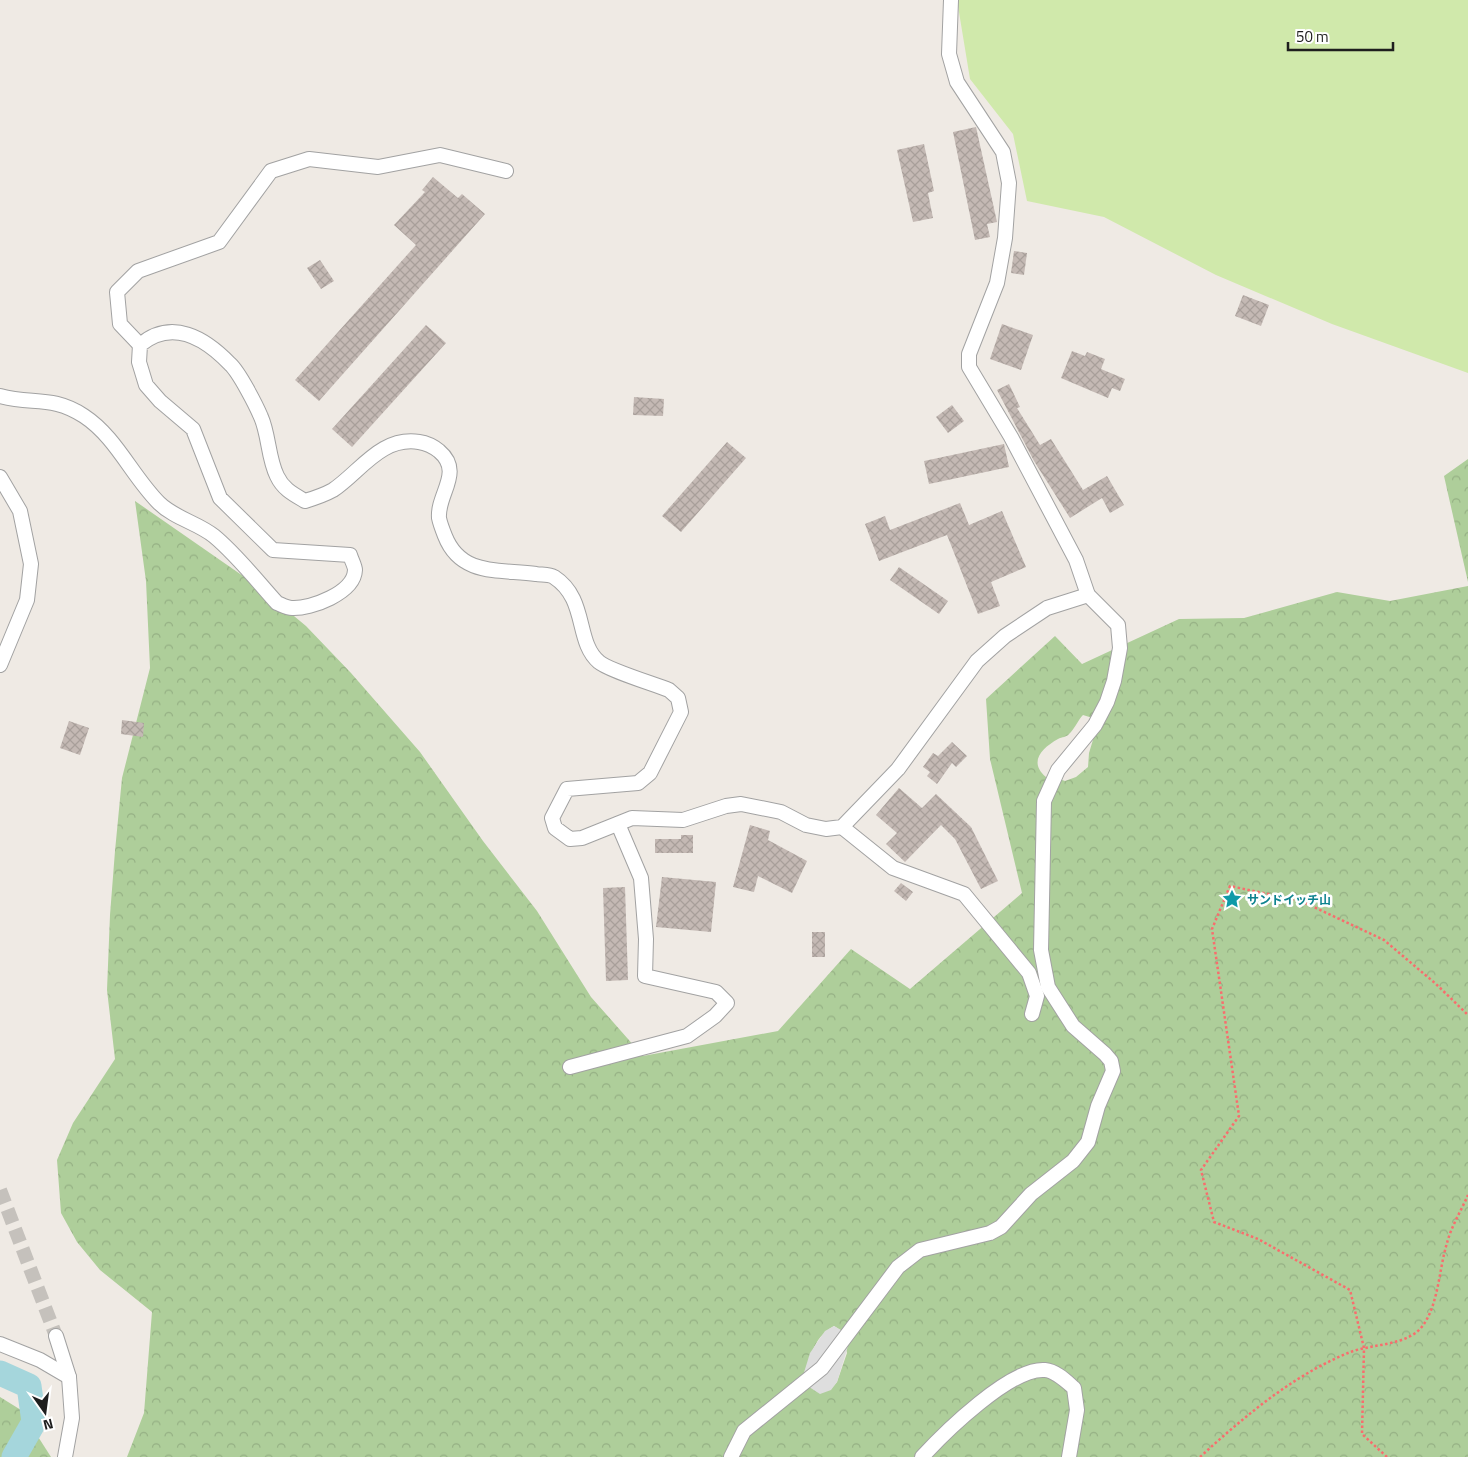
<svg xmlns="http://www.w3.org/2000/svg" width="1468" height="1457" viewBox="0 0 1468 1457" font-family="'Titillium Web','Noto Sans JP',sans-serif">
	<defs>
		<pattern id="forest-crowns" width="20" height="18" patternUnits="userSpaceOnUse" patternTransform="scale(1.25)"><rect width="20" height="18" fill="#aece9a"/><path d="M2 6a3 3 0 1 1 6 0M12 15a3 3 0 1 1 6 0" fill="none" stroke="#95b084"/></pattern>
		<pattern id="building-cross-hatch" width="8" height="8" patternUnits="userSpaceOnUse" patternTransform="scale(1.25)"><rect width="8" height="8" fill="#c4b9b4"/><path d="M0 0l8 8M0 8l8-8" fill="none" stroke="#a89f9a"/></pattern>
	</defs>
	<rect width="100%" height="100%" fill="#efeae4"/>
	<path fill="#d0e9ab" d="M957,0H1468V373L1332,324L1216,275L1104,217L1027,201L1013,134L970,79Z"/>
	<g fill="url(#forest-crowns)" fill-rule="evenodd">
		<path d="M1468,459V582L1444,476Z"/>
		<path d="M135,501L259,587L306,626L351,673L420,752L483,841L537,911L591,997L643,1056L778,1031L851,949L910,989L1022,893L990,759L986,699L1055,636L1082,664L1179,619L1244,618L1337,592L1390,601L1468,586V1457H127L144,1413L152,1312L100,1270L77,1242L61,1213L57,1160L73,1123L115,1059L107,990L110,915L115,851L122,778L150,668L146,581ZM1083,715L1099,720L1089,753L1088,767L1076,777L1065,781L1054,777H1046C1028,762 1042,748 1058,739C1062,737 1067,737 1069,734C1074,730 1078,720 1083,715ZM834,1326L842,1331L847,1353L837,1382L830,1390L802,1379C812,1358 811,1339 834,1326Z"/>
		<path d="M0,1397L21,1410L51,1457H0Z"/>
	</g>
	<path fill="#dedede" d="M834,1326L851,1336L837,1382L831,1390L820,1394L806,1385L802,1379L810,1353L825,1331Z"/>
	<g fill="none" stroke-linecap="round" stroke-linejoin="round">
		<path stroke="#a5d6dc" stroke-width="25" d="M0,1373L29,1386L34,1422L14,1457"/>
	</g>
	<g fill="url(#building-cross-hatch)">
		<path d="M976,127L997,222L987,224L990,237L975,240L953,132Z"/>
		<path d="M924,144L934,191L928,193L933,218L913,222L897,150Z"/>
		<path d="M433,177L458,198L462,194L485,214L319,401L295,380L416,245L394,225L425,192L422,190Z"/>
		<path d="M1014,251L1027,253L1024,275L1011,273Z"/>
		<path d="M320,260L334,281L321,289L307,268Z"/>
		<path d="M1243,295L1269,305L1261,326L1235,316Z"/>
		<path d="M1002,324L1033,335L1021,370L990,359Z"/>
		<path d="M426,325L446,343L352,447L332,429Z"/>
		<path d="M1072,351L1085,356L1087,352L1105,359L1101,369L1125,379L1120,391L1112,388L1108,398L1061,378Z"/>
		<path d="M1009,384L1020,407L1017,408L1040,445L1051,439L1083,490L1107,476L1124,505L1110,513L1102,498L1070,518L1034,461L997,390Z"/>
		<path d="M634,397L664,399L663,416L633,415Z"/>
		<path d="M952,405L964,421L948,433L936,417Z"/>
		<path d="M727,442L746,458L681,532L662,516Z"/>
		<path d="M1004,444L1009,467L929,484L924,461Z"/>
		<path d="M960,503L969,525L1002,511L1026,567L991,582L1000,606L978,614L947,535L879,561L865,524L885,516L890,530Z"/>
		<path d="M899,567L948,601L939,614L890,580Z"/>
		<path d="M122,720L144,723L143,737L121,734Z"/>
		<path d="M69,721L89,728L80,755L60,748Z"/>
		<path d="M952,742L967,756L956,767L952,763L937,784L927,776L930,772L923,767L933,753L938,756Z"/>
		<path d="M899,788L922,808L936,794L971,827L998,881L981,889L955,839L941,825L905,862L886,844L897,833L876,815Z"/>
		<path d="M750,825L770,831L768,840L807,861L792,893L758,876L754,892L733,887Z"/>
		<path d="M681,835H693V853H655V839H681Z"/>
		<path d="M662,877L716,882L711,932L656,927Z"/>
		<path d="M901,883L913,892L906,901L894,891Z"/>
		<path d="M625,887L628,980L606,981L603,888Z"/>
		<rect x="812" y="932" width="13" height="25"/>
	</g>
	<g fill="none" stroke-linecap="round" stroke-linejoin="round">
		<path stroke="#c5c1bc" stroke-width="14" stroke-dasharray="14 7" stroke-linecap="butt" d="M0,1190L56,1336"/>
		<defs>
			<g id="minor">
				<path d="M140,345L120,324L117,292L138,271L219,242L271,171L309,159L378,167L440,155L506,171"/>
				<path d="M0,396C32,405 52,395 84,416C116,437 132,476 159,503C174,518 198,523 214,536C237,555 257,581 277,603C282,605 287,608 292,608C311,609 354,593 355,570C355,566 351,559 350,555L273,550L220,498L193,429L160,401L146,385L139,362L140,345C172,318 205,338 230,364C239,372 256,405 261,417C269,435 268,458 277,476C283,489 293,494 305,501C315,498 324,495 333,490C360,472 381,436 419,442C426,443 434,447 439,451C464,472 437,494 439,518C440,523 443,531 445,536C461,577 501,569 536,574C541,575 549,574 554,577C588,599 575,642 599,662C608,670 654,684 669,690L678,698L681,712L650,773L638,783L567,789L552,818L555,828L570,839L582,838L632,818L683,820L726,806L741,804L781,812L806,825L826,829L842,827L898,769L977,661L1005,636L1047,608L1088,595"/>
				<path d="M0,477L20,511L31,564L27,600L0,665"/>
				<path d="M842,827L893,868L964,894L1029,973L1037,996L1032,1014"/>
				<path d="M570,1067L687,1036L715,1016L727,1003L716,992L645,976L646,939L641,878L618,824"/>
				<path d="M56,1336L69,1377L72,1418L65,1457"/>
				<path d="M0,1344L40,1360L69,1377"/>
				<path d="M731,1457L744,1431L822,1368L898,1267L920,1250L990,1233L1001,1227L1031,1194L1073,1161L1088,1142L1098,1106L1113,1071L1111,1061L1105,1054L1073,1026L1048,987L1041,950L1044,801L1058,770L1095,725L1107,702L1114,681L1120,648L1118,625L1088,595L1076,560L1011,437L969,367V354L997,283L1005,238L1009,183L1003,152L957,82L949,54L951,0"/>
				<path d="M922,1457C944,1433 1011,1367 1045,1370C1056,1371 1066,1381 1074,1388L1077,1410L1069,1457"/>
			</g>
		</defs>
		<use href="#minor" stroke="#a2a2a2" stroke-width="16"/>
		<g stroke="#f86d6d" stroke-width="2.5" stroke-dasharray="2.5 2.5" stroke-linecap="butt">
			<path d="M1200,1457C1245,1416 1292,1376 1348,1353C1371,1343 1409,1347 1424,1324C1439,1301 1439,1269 1447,1243C1451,1227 1461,1211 1468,1195"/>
			<path d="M1387,1457L1362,1434L1364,1348L1350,1290L1258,1239L1214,1222L1201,1170L1239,1116L1212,929L1230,886L1301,901L1384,940L1436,984L1468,1015"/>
		</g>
		<use href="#minor" stroke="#fff" stroke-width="14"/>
	</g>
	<defs>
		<symbol id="sight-bare" viewBox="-9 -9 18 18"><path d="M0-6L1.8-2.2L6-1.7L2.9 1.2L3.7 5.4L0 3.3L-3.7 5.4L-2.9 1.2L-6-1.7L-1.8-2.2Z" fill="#0f9aa8" stroke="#fff" stroke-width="2.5" paint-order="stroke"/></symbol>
	</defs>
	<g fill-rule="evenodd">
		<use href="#sight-bare" x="1218" y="885" width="28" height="28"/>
	</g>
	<g text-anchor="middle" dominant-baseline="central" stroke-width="5" stroke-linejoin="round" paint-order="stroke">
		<g font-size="12" font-weight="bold" fill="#0d838f" stroke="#fff" text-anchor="start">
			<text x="1247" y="899">サンドイッチ山</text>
		</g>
	</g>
	<g transform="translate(45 1412) rotate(166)" stroke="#ffffff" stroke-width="4" paint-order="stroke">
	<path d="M0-4L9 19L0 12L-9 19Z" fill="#1e1e1e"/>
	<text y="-8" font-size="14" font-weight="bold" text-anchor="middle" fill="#1e1e1e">N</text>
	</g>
	<path d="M1288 42v8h105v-8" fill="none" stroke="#1e1e1e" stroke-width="2.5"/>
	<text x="1296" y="42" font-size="15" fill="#1e1e1e" stroke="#ffffff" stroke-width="4" paint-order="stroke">50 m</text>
</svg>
